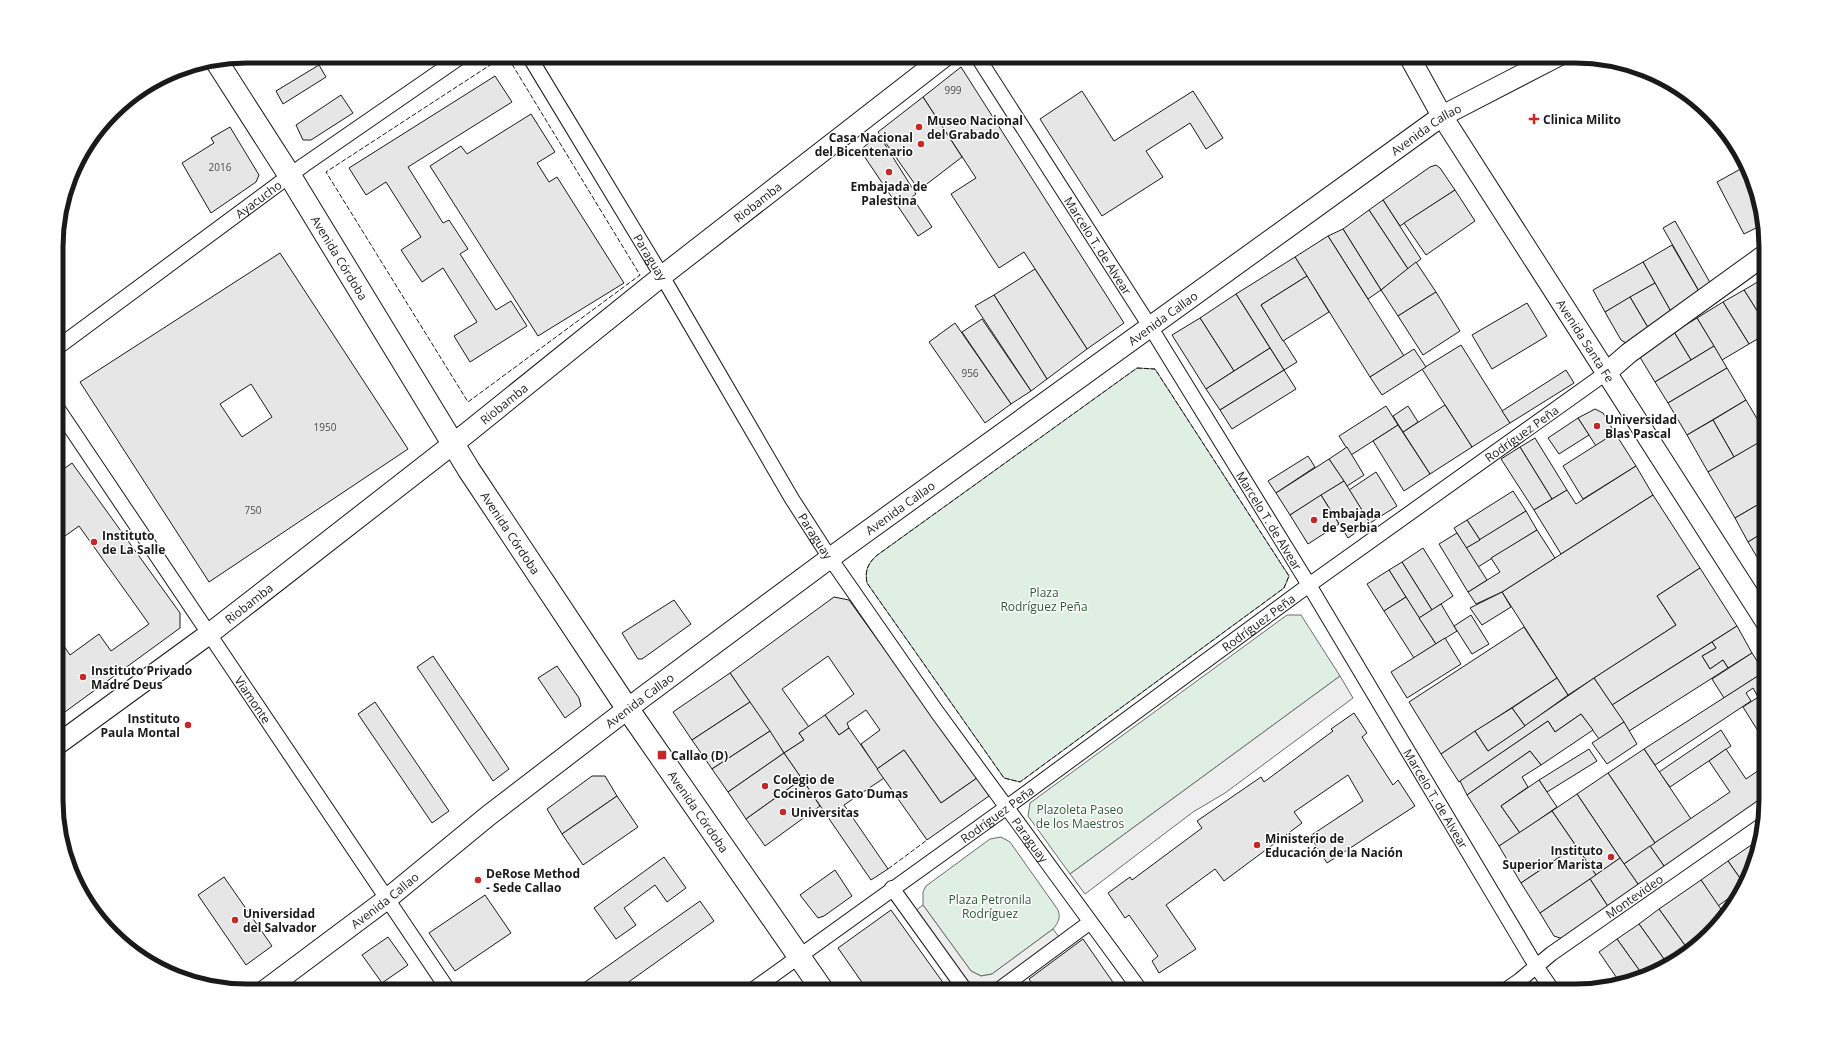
<svg xmlns="http://www.w3.org/2000/svg" width="1822" height="1047" viewBox="0 0 1822 1047" font-family="'Open Sans',sans-serif">
	<rect width="100%" height="100%" fill="#fff"/>
	<g fill="#e0efe3" stroke="#6a6a6a">
		<path d="M1137,368L1155,369L1289,576L1284,588L1020,782L1004,778L867,583C865,571 867,565 876,556Z"/>
		<path d="M1287,615H1301L1340,676L1070,874L1028,816L1030,803Z"/>
		<path d="M1001,837L1010,842L1058,910C1061,918 1058,923 1053,929L992,974L981,976L971,971L923,905V892L926,886L990,839Z"/>
	</g>
	<g fill="#ededed" stroke="#6a6a6a">
		<path d="M1340,676L1353,698L1225,793L1193,812L1085,894L1070,874Z"/>
		<path d="M923,905L971,971L981,976L992,974L1053,929L1059,937L994,985L988,988H978L968,983L915,911Z"/>
	</g>
	<g fill="#e6e6e6" stroke="#1a1a1a" fill-rule="evenodd">
		<path d="M999,56H1013L1002,62Z"/>
		<path d="M319,65L326,77L283,104L276,91Z"/>
		<path d="M961,67L1124,323L1087,349L1024,252L999,268L951,194L976,178L923,97Z"/>
		<path d="M495,76L512,102L408,167L443,223L449,220L468,249L460,254L496,310L511,301L527,326L470,362L454,336L477,322L443,268L422,282L401,250L421,237L386,182L366,195L349,168Z"/>
		<path d="M1082,91L1114,141L1193,91L1223,138L1206,149L1190,123L1146,151L1163,177L1102,216L1040,119Z"/>
		<path d="M341,95L353,113L311,140H303L296,125Z"/>
		<path d="M923,97L962,157L919,190L878,132Z"/>
		<path d="M531,114L555,152L537,163L549,182L557,177L624,283L538,336L430,166L461,146L467,154Z"/>
		<path d="M230,127L259,175L256,182L211,213L182,163L214,143L211,138Z"/>
		<path d="M879,135L916,194L912,197L932,227L918,236L860,150Z"/>
		<path d="M1436,165L1440,168L1455,190L1400,226L1383,200L1430,167Z"/>
		<path d="M1746,166L1756,186L1764,224L1744,234L1717,182Z"/>
		<path d="M1455,190L1475,221L1426,255L1404,223Z"/>
		<path d="M1383,200L1421,259L1408,269L1369,210Z"/>
		<path d="M1369,210L1408,269L1381,290L1343,229Z"/>
		<path d="M1675,221L1716,293L1704,300L1663,228Z"/>
		<path d="M1343,229L1381,290L1368,299L1328,236Z"/>
		<path d="M1328,236L1404,356L1370,377L1295,257Z"/>
		<path d="M1672,245L1704,300L1674,317L1643,262Z"/>
		<path d="M280,253L408,449L209,582L80,382ZM251,384L272,417L242,437L220,404Z"/>
		<path d="M1295,257L1307,276L1261,305L1297,362L1284,370L1236,294Z"/>
		<path d="M1416,262L1436,292L1398,316L1381,290Z"/>
		<path d="M1643,262L1655,283L1605,312L1593,290Z"/>
		<path d="M1035,269L1087,349L1047,379L994,295Z"/>
		<path d="M1307,276L1329,312L1283,341L1261,305Z"/>
		<path d="M1766,277V325L1744,290Z"/>
		<path d="M1655,283L1674,317L1650,331L1630,297Z"/>
		<path d="M1744,290L1766,325V334L1749,344L1723,302Z"/>
		<path d="M1436,292L1460,331L1423,355L1398,316Z"/>
		<path d="M1236,294L1270,348L1234,371L1200,318Z"/>
		<path d="M994,295L1047,379L1031,391L975,306Z"/>
		<path d="M1630,297L1650,331L1626,343L1621,340L1605,312Z"/>
		<path d="M1723,302L1749,344L1722,360L1697,318Z"/>
		<path d="M1527,303L1547,336L1492,369L1472,335Z"/>
		<path d="M1200,318L1234,371L1206,389L1172,335Z"/>
		<path d="M1697,318L1714,346L1691,360L1674,332Z"/>
		<path d="M982,319L1031,391L1011,404L962,332Z"/>
		<path d="M955,323L1011,404L985,423L929,342Z"/>
		<path d="M1674,332L1691,360L1655,382L1638,354Z"/>
		<path d="M1461,345L1510,423L1472,447L1422,369Z"/>
		<path d="M1714,346L1727,368L1668,403L1655,382Z"/>
		<path d="M1270,348L1284,370L1220,410L1206,389Z"/>
		<path d="M1414,349L1426,367L1382,395L1370,377Z"/>
		<path d="M1766,356V374L1758,360Z"/>
		<path d="M1727,368L1746,400L1687,435L1668,403Z"/>
		<path d="M1284,370L1296,389L1232,429L1220,410Z"/>
		<path d="M1566,370L1574,383L1510,423L1502,411Z"/>
		<path d="M1746,400L1766,434V439L1734,457L1713,420Z"/>
		<path d="M1445,405L1472,447L1430,474L1403,432Z"/>
		<path d="M1386,406L1398,425L1351,455L1339,436Z"/>
		<path d="M1408,406L1418,422L1403,432L1393,416Z"/>
		<path d="M1595,409L1603,413L1615,433L1596,446L1578,418Z"/>
		<path d="M1578,418L1589,435L1559,454L1548,438Z"/>
		<path d="M1713,420L1734,457L1708,472L1687,435Z"/>
		<path d="M1398,425L1430,474L1404,491L1373,441Z"/>
		<path d="M1615,433L1636,466L1583,499L1563,466Z"/>
		<path d="M1535,438L1567,490L1552,499L1520,447Z"/>
		<path d="M1763,440L1766,444V500L1735,518L1708,472Z"/>
		<path d="M1347,447L1364,475L1347,486L1329,459Z"/>
		<path d="M1520,447L1552,499L1534,510L1501,459Z"/>
		<path d="M1308,456L1315,467L1276,493L1268,481Z"/>
		<path d="M1329,459L1344,481L1290,515L1276,493Z"/>
		<path d="M72,463L180,613V628L58,717V637L70,655L99,634L111,651L149,624L79,526L58,541V473Z"/>
		<path d="M1636,466L1653,495L1561,554L1534,510L1567,490L1576,504Z"/>
		<path d="M1376,472L1397,506L1370,523L1349,490Z"/>
		<path d="M1344,481L1370,523L1348,538L1321,495Z"/>
		<path d="M1513,491L1526,511L1480,540L1467,520Z"/>
		<path d="M1321,495L1339,524L1308,544L1290,515Z"/>
		<path d="M1653,495L1700,568L1657,596L1676,625L1568,695L1502,592Z"/>
		<path d="M1766,500V531L1748,542L1735,518Z"/>
		<path d="M1526,511L1537,530L1478,567L1466,548Z"/>
		<path d="M1467,520L1480,540L1466,548L1454,528Z"/>
		<path d="M1537,530L1555,558L1502,592L1476,604L1468,592L1500,572L1491,558Z"/>
		<path d="M1766,531V572L1748,542Z"/>
		<path d="M1457,533L1487,580L1468,592L1439,544Z"/>
		<path d="M1423,548L1453,596L1432,610L1402,562Z"/>
		<path d="M1402,562L1432,610L1419,618L1389,570Z"/>
		<path d="M1700,568L1737,626L1612,705L1594,678L1676,625L1657,596Z"/>
		<path d="M1389,570L1406,597L1384,611L1367,584Z"/>
		<path d="M1502,592L1511,607L1482,625L1470,608Z"/>
		<path d="M834,597L849,600L977,778L941,803L904,750L877,769L861,744L880,730L866,710L847,723L849,728L839,735L825,715L854,694L828,656L782,689L809,727L799,733L804,740L784,753L730,673Z"/>
		<path d="M1406,597L1436,644L1414,658L1384,611Z"/>
		<path d="M674,600L691,624L642,659H638L622,633Z"/>
		<path d="M1441,604L1457,631L1436,644L1419,618Z"/>
		<path d="M1471,615L1489,644L1472,654L1454,626Z"/>
		<path d="M1737,626L1752,653L1728,668L1723,660L1710,669L1702,656L1716,648L1712,642Z"/>
		<path d="M1524,627L1557,678L1441,754L1409,702Z"/>
		<path d="M1445,638L1461,664L1407,698L1391,672Z"/>
		<path d="M1712,642L1716,648L1702,656L1710,669L1723,660L1728,668L1629,731L1612,705Z"/>
		<path d="M1752,653L1764,672L1724,698L1712,679Z"/>
		<path d="M433,656L509,769L493,781L417,667Z"/>
		<path d="M557,666L579,698L581,706L565,718L538,678Z"/>
		<path d="M1764,672L1766,692L1758,697L1753,688L1746,693L1751,701L1655,765L1644,749Z"/>
		<path d="M730,673L750,702L692,740L673,712Z"/>
		<path d="M1557,678L1568,695L1525,726L1512,708Z"/>
		<path d="M1594,678L1624,722L1599,739L1581,714L1555,732L1548,721L1459,782L1441,754L1475,731L1488,751Z"/>
		<path d="M1766,692V737L1763,739L1743,707Z"/>
		<path d="M375,702L449,811L432,823L358,714Z"/>
		<path d="M750,702L770,731L712,769L692,740Z"/>
		<path d="M1512,708L1525,726L1488,751L1475,731Z"/>
		<path d="M1354,713L1367,733L1362,737L1393,785L1398,780L1415,806L1327,863L1310,836L1363,801L1348,775L1294,812L1302,823L1224,881L1215,869L1166,905L1196,949L1159,973L1152,961L1158,956L1129,915L1125,918L1108,893L1130,877L1132,880L1202,828L1197,821L1261,777L1264,782L1333,731L1331,729Z"/>
		<path d="M1581,714L1593,730L1541,765L1530,751L1467,795L1460,781L1548,721L1555,732Z"/>
		<path d="M825,715L839,735L849,728L884,778L844,805L888,869L871,880L784,753L804,740L799,733Z"/>
		<path d="M1624,722L1637,744L1607,764L1592,743Z"/>
		<path d="M1721,730L1731,746L1670,787L1659,772Z"/>
		<path d="M770,731L784,753L728,792L712,769Z"/>
		<path d="M1589,749L1597,761L1547,792L1539,780Z"/>
		<path d="M1644,749L1691,819L1655,843L1608,773Z"/>
		<path d="M1726,749L1746,779L1762,768L1766,773V802L1666,869L1650,846L1730,792L1709,761Z"/>
		<path d="M904,750L941,803L977,778L989,796L927,840L877,769Z"/>
		<path d="M1530,751L1541,765L1522,777L1528,787L1501,806L1520,833L1499,846L1467,795Z"/>
		<path d="M784,753L802,779L746,819L728,792Z"/>
		<path d="M1608,773L1655,843L1624,864L1577,794Z"/>
		<path d="M592,776H605L617,796L562,834L547,809Z"/>
		<path d="M802,779L820,806L765,846L746,819Z"/>
		<path d="M1539,780L1557,807L1520,833L1501,806Z"/>
		<path d="M1577,794L1620,858L1596,875L1552,811Z"/>
		<path d="M617,796L638,827L583,865L562,834Z"/>
		<path d="M1552,811L1576,846L1521,883L1499,846Z"/>
		<path d="M1757,841L1744,884L1728,861Z"/>
		<path d="M1576,846L1596,875L1540,913L1521,883Z"/>
		<path d="M1650,846L1666,869L1640,887L1624,864Z"/>
		<path d="M664,857L686,888L667,902L655,885L624,908L636,925L616,939L594,908Z"/>
		<path d="M1620,858L1640,887L1609,908L1590,879Z"/>
		<path d="M1728,861L1744,884L1740,895L1733,905L1729,898L1718,906L1701,880Z"/>
		<path d="M835,870L852,896L824,916L818,918L800,895Z"/>
		<path d="M224,877L272,946L246,965L198,895Z"/>
		<path d="M1590,879L1609,908L1566,938H1560L1554,936L1540,913Z"/>
		<path d="M1701,880L1725,915L1710,935L1689,951L1659,909Z"/>
		<path d="M485,895L511,933L455,971L429,933Z"/>
		<path d="M700,901L714,921L616,991H576L575,989Z"/>
		<path d="M1659,909L1689,951L1669,966L1639,924Z"/>
		<path d="M891,910L949,991H868L838,948Z"/>
		<path d="M1639,924L1669,966L1642,974L1617,939Z"/>
		<path d="M388,937L408,965L382,983L362,955Z"/>
		<path d="M1083,939L1119,991H1093L1091,989L1089,991H1037L1029,979Z"/>
		<path d="M1617,939L1642,974L1619,981L1599,952Z"/>
		<path d="M1033,985L1037,991H1023Z"/>
	</g>
	<g fill="none" stroke-linecap="round" stroke-linejoin="round">
		<defs>
			<g id="street">
				<path id="s1" d="M529,56L662,276L792,499L830,558L937,712L1141,991"/>
				<path id="s2" d="M977,56L1151,328L1309,585L1536,966L1553,991"/>
				<path id="s3" d="M58,347L304,165L462,56"/>
				<path id="s4" d="M58,409L449,991"/>
				<path d="M892,888L966,991"/>
				<path id="s5" d="M751,991L1007,807L1309,585L1606,373"/>
				<path d="M997,991L1089,923"/>
				<path id="s6" d="M1504,991L1520,980L1551,954L1766,804"/>
			</g>
			<g id="secondary">
				<path id="s7" d="M1409,56L1442,116L1766,622"/>
				<path d="M1606,373L1629,353L1766,254"/>
				<path id="s8" d="M58,744L209,634L467,433L662,276L945,56"/>
				<path id="s9" d="M264,991L387,899L488,816L643,697L830,558L1442,116L1558,56"/>
			</g>
			<g id="primary">
				<path id="s10" d="M217,62L290,176L469,470L627,708L823,991"/>
			</g>
		</defs>
		<use href="#street" stroke="#1a1a1a" stroke-width="16"/>
		<use href="#secondary" stroke="#1a1a1a" stroke-width="22"/>
		<use href="#primary" stroke="#1a1a1a" stroke-width="24"/>
		<use href="#street" stroke="#fff" stroke-width="14"/>
		<use href="#secondary" stroke="#fff" stroke-width="20"/>
		<use href="#primary" stroke="#fff" stroke-width="22"/>
		<g stroke="#1a1a1a" stroke-width="1" stroke-dasharray="5 2" stroke-linecap="butt">
			<path d="M504,56L326,172L468,402L640,275L507,56"/>
			<path d="M1137,368L1155,369L1289,576L1284,588L1020,782L1004,778L867,583C865,571 867,565 876,556Z"/>
			<path d="M888,869L927,840"/>
		</g>
	</g>
	<g fill="#c62828" stroke="#fff" stroke-width="1.5">
		<path d="M1532 113h4v4h4v4h-4v4h-4v-4h-4v-4h4z"/>
		<circle cx="919" cy="127" r="4"/>
		<circle cx="921" cy="144" r="4"/>
		<circle cx="889" cy="172" r="4"/>
		<circle cx="1597" cy="426" r="4"/>
		<circle cx="1314" cy="520" r="4"/>
		<circle cx="94" cy="542" r="4"/>
		<circle cx="83" cy="677" r="4"/>
		<circle cx="188" cy="725" r="4"/>
		<rect x="657" y="750" width="10" height="10" rx="2"/>
		<circle cx="765" cy="786" r="4"/>
		<circle cx="783" cy="812" r="4"/>
		<circle cx="1257" cy="845" r="4"/>
		<circle cx="1611" cy="857" r="4"/>
		<circle cx="478" cy="880" r="4"/>
		<circle cx="235" cy="920" r="4"/>
	</g>
	<g text-anchor="middle" dominant-baseline="central" stroke-width="3" stroke-linejoin="round" paint-order="stroke">
		<g font-size="10" fill="#4d4d4d">
			<text x="953" y="90">999</text>
			<text x="220" y="167">2016</text>
			<text x="970" y="373">956</text>
			<text x="325" y="427">1950</text>
			<text x="253" y="510">750</text>
		</g>
		<g font-size="12" font-weight="bold" fill="#1a1a1a" stroke="#fff" text-anchor="start">
			<text x="1543" y="119">Clinica Milito</text>
			<text x="927" y="120">Museo Nacional<tspan x="927" dy="14">del Grabado</tspan></text>
			<text x="913" y="137" text-anchor="end">Casa Nacional<tspan x="913" dy="14">del Bicentenario</tspan></text>
			<text x="889" y="186" text-anchor="middle">Embajada de<tspan x="889" dy="14">Palestina</tspan></text>
			<text x="1605" y="419">Universidad<tspan x="1605" dy="14">Blas Pascal</tspan></text>
			<text x="1322" y="513">Embajada<tspan x="1322" dy="14">de Serbia</tspan></text>
			<text x="102" y="535">Instituto<tspan x="102" dy="14">de La Salle</tspan></text>
			<text x="91" y="670">Instituto Privado<tspan x="91" dy="14">Madre Deus</tspan></text>
			<text x="180" y="718" text-anchor="end">Instituto<tspan x="180" dy="14">Paula Montal</tspan></text>
			<text x="671" y="755">Callao (D)</text>
			<text x="773" y="779">Colegio de<tspan x="773" dy="14">Cocineros Gato Dumas</tspan></text>
			<text x="791" y="812">Universitas</text>
			<text x="1265" y="838">Ministerio de<tspan x="1265" dy="14">Educación de la Nación</tspan></text>
			<text x="1603" y="850" text-anchor="end">Instituto<tspan x="1603" dy="14">Superior Marista</tspan></text>
			<text x="486" y="873">DeRose Method<tspan x="486" dy="14">- Sede Callao</tspan></text>
			<text x="243" y="913">Universidad<tspan x="243" dy="14">del Salvador</tspan></text>
		</g>
		<g font-size="12" fill="#1a1a1a" stroke="#fff">
			<text stroke="none"><textPath href="#s9" startOffset="1447">Avenida Callao</textPath></text>
			<text stroke="none"><textPath href="#s3" startOffset="249">Ayacucho</textPath></text>
			<text stroke="none"><textPath href="#s8" startOffset="885">Riobamba</textPath></text>
			<text stroke="none"><textPath href="#s2" startOffset="225">Marcelo T. de Alvear</textPath></text>
			<text stroke="none"><textPath href="#s1" startOffset="235">Paraguay</textPath></text>
			<text stroke="none"><textPath href="#s10" startOffset="231">Avenida Córdoba</textPath></text>
			<text stroke="none"><textPath href="#s9" startOffset="1123">Avenida Callao</textPath></text>
			<text stroke="none"><textPath href="#s7" startOffset="335">Avenida Santa Fe</textPath></text>
			<text stroke="none"><textPath href="#s8" startOffset="561">Riobamba</textPath></text>
			<text stroke="none"><textPath href="#s5" startOffset="951">Rodríguez Peña</textPath></text>
			<text stroke="none"><textPath href="#s9" startOffset="799">Avenida Callao</textPath></text>
			<text stroke="none"><textPath href="#s2" startOffset="549">Marcelo T. de Alvear</textPath></text>
			<text stroke="none"><textPath href="#s10" startOffset="555">Avenida Córdoba</textPath></text>
			<text stroke="none"><textPath href="#s1" startOffset="559">Paraguay</textPath></text>
			<text stroke="none"><textPath href="#s8" startOffset="237">Riobamba</textPath></text>
			<text stroke="none"><textPath href="#s5" startOffset="627">Rodríguez Peña</textPath></text>
			<text stroke="none"><textPath href="#s4" startOffset="350">Viamonte</textPath></text>
			<text stroke="none"><textPath href="#s9" startOffset="475">Avenida Callao</textPath></text>
			<text stroke="none"><textPath href="#s2" startOffset="873">Marcelo T. de Alvear</textPath></text>
			<text stroke="none"><textPath href="#s10" startOffset="891">Avenida Córdoba</textPath></text>
			<text stroke="none"><textPath href="#s5" startOffset="303">Rodríguez Peña</textPath></text>
			<text stroke="none"><textPath href="#s1" startOffset="931">Paraguay</textPath></text>
			<text stroke="none"><textPath href="#s6" startOffset="161">Montevideo</textPath></text>
			<text stroke="none"><textPath href="#s9" startOffset="151">Avenida Callao</textPath></text>
		</g>
		<g font-size="12" fill="#2b5a34" stroke="#fff">
			<text x="1044" y="592">Plaza<tspan x="1044" dy="14">Rodríguez Peña</tspan></text>
			<text x="1080" y="809">Plazoleta Paseo<tspan x="1080" dy="14">de los Maestros</tspan></text>
			<text x="990" y="899">Plaza Petronila<tspan x="990" dy="14">Rodríguez</tspan></text>
		</g>
	</g>
	<path d="M0 0H1822V1047H0ZM247 63H1575A184 184 0 0 1 1759 247V800A184 184 0 0 1 1575 984H247A184 184 0 0 1 63 800V247A184 184 0 0 1 247 63Z" fill="#fff" fill-rule="evenodd"/>
	<path fill="none" stroke="#1a1a1a" stroke-width="5" d="M247 63H1575A184 184 0 0 1 1759 247V800A184 184 0 0 1 1575 984H247A184 184 0 0 1 63 800V247A184 184 0 0 1 247 63Z"/>
</svg>
